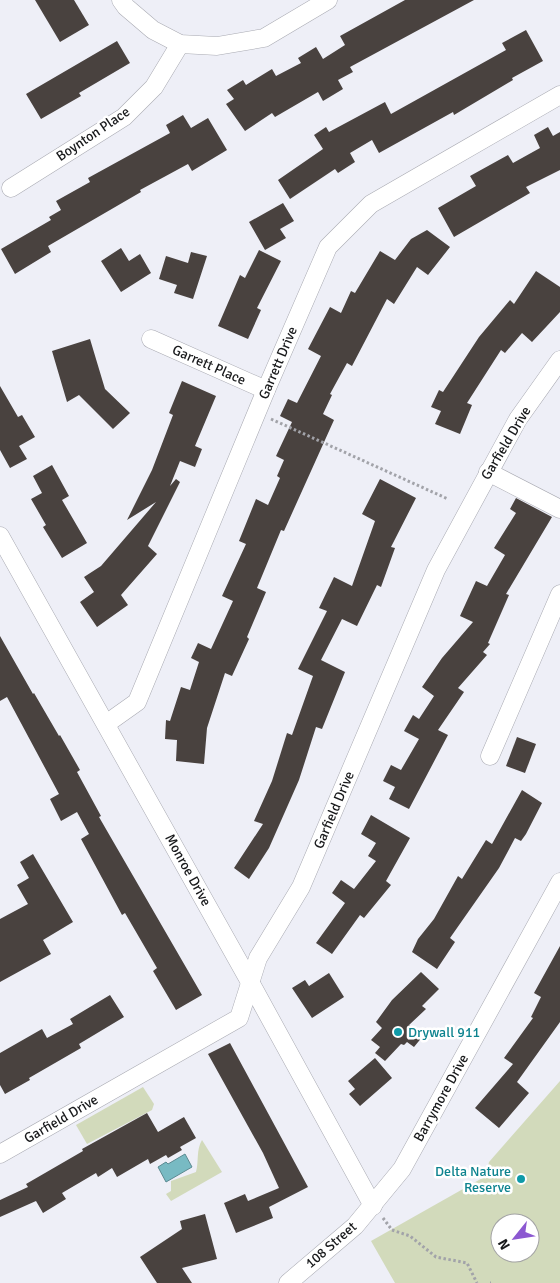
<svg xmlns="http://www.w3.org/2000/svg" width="560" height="1283" viewBox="0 0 560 1283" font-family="Signika,sans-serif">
	<rect width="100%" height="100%" fill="#eeeff7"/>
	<g fill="#d2dabb" fill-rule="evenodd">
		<path d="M560,1081V1283H395L371,1241L486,1176L489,1162ZM500,1223H530V1253H500Z"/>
		<path d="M143,1087L154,1104L152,1110L87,1144L76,1125Z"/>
		<path d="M202,1140L222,1172L171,1201L166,1194L171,1191V1181L196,1172C199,1161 196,1150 202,1140Z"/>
	</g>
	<path fill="#78bac3" stroke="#5b8a91" d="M185,1154L192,1167L166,1182L158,1167L166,1162L168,1164Z"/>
	<g fill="#49423f">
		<path d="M35,0H74L89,25L60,42Z"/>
		<path d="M405,0H474L350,67L353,72L338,80L343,89L323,101L318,92L275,117L272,113L245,131L226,104L234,99L227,90L243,80L246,85L272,69L276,76L301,63L298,58L316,47L323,59L345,45L340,36Z"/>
		<path d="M526,30L543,61L512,78L513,80L454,115L453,112L379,153L372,140L350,153L355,162L338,173L335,169L290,199L278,180L323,149L314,135L326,127L329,132L385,102L391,114L506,50L502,43Z"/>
		<path d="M117,41L130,63L79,93L81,96L41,119L26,94Z"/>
		<path d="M183,115L191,128L208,118L227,150L192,171L188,164L140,190L141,192L48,246L51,252L15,274L1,249L51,220L49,217L61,210L56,201L90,182L88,178L170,133L166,125Z"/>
		<path d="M548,127L553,136L560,132V170L526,187L530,193L454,237L438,208L476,186L470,176L508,155L513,163L540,148L534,135Z"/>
		<path d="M283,203L294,221L280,229L286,238L265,250L249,222Z"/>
		<path d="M427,230L450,247L428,275L417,267L394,304L387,299L352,366L347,363L330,394L332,395L323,414L334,420L284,531L281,530L257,588L266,592L247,637L249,639L232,676L225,673L207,728L204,764L176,761L177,740L165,739L166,720L170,721L181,687L190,690L199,662L191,658L198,643L211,649L233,601L222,596L246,544L239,541L256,499L268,505L280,478L277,476L284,460L276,456L292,422L280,416L288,399L297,403L321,356L308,349L330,307L341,313L351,291L355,293L380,251L395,260L411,239Z"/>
		<path d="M121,248L129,261L140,254L151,273L121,292L101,261Z"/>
		<path d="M259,250L281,261L257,308L261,310L248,339L218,326L240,275L245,278Z"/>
		<path d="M191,252L207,256L193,299L174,293L177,285L159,279L166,256L188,263Z"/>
		<path d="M536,271L560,287V312L532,342L522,333L505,353L501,350L467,403L472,405L460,434L435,424L441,411L431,407L439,390L443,392L479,337L510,300L514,304Z"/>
		<path d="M90,339L105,389L130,413L113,429L79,395L67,402L52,351Z"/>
		<path d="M182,381L216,396L195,446L202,449L195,467L180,461L170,486L176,479L180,482L148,546L157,554L121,595L128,605L97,627L80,602L94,592L84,577L101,566L156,502L127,520L152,470L173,415L169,413Z"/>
		<path d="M0,386L18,417L22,415L35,437L19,446L27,459L10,468L0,450Z"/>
		<path d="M52,465L69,496L62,500L87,543L62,558L43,527L46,525L31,499L42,493L33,476Z"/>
		<path d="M380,479L416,498L391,547L395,548L381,587L377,585L357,626L342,619L321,660L345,672L322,729L316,727L299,780L269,848L249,879L234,868L263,824L254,821L272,781L287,733L292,735L313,676L298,669L327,611L319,608L334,577L352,586L375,521L362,514Z"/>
		<path d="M516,498L552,517L506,594L509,595L488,643L490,644L483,652L487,655L458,688L464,692L438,730L448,735L409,809L389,799L395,787L383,781L391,765L401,770L419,739L404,731L413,715L419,719L434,696L422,687L442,658L473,622L460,616L476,581L487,586L505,555L494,548L516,513L510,509Z"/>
		<path d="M0,636L33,694L34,693L59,736L60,735L80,770L77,772L101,816L99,817L202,995L176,1010L153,971L157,968L125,913L122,915L81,839L89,834L77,812L61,821L50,799L59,794L7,697L0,701Z"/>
		<path d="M517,737L536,744L525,773L506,766Z"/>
		<path d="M522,790L542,803L526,834L521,841L515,838L499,868L450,938L455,942L437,969L412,952L418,939L434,919L458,876L462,879L486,840L492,844Z"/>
		<path d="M371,815L410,838L386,881L391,885L364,918L360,915L332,954L316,943L345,903L332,893L341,880L354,889L376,861L368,856L376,843L361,834Z"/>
		<path d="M33,854L73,922L43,940L51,954L0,982V919L28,904L17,885L29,878L20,862Z"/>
		<path d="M560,946V1022L517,1082L529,1093L499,1128L475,1108L513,1064L504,1058L533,1018L531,1017L541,997L534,993Z"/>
		<path d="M421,972L439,989L422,1006L426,1009L409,1025L423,1036L414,1047L407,1042L404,1045L401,1044L385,1061L375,1053L380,1047L371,1040L382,1028L376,1022L392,1000Z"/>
		<path d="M329,973L344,997L312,1018L292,988L305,980L309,986Z"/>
		<path d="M110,995L124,1017L79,1044L81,1048L29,1078L30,1080L5,1094L0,1085V1053L42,1029L47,1038L73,1024L70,1019Z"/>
		<path d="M230,1043L308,1187L269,1207L273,1218L236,1233L224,1203L245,1194L248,1201L279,1188L263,1153L208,1054Z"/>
		<path d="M375,1058L392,1078L360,1106L349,1094L355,1089L348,1081Z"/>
		<path d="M147,1113L158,1132L184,1117L196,1138L180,1147L182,1150L168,1158L166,1155L150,1164L148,1159L117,1177L112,1168L98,1177L96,1173L62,1193L66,1199L43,1213L36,1201L0,1217V1200L28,1187L26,1184L83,1151L82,1149Z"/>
		<path d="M205,1214L217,1259L182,1268L192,1283H157L140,1257L182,1229L180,1221Z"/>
	</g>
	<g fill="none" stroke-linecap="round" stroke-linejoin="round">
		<defs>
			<g id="minor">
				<path d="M121,0L126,7L153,30L180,44L217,46L264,38L328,0"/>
				<path d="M11,188L124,117L154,87L180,44"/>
				<path d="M151,339L266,390"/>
				<path d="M488,472L560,509"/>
				<path d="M0,536L250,982L373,1206"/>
				<path d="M106,724L137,702L266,390L328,247L371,204L560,95"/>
				<path d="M490,756L560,594"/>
				<path d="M0,1154L239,1018L258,958L301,887L436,570L518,419L560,360"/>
				<path d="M288,1283L355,1226L402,1169L560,882"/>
			</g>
		</defs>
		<use href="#minor" stroke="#a9aab2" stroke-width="19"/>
		<g stroke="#a2a3a9" stroke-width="3" stroke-dasharray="2.5 2.5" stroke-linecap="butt">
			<path d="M271,419L448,499"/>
			<path d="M383,1218L392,1230L410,1236L436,1257L467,1263L477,1283"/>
			<path d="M490,1283H491"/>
		</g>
		<use href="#minor" stroke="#fff" stroke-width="18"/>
	</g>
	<g fill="#0f9aa8" stroke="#fff" stroke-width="2">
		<circle cx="398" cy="1032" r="5"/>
		<circle cx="521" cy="1179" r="5"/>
	</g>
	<g text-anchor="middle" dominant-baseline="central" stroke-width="5" stroke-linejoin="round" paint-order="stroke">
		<g font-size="14" fill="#18191b" stroke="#fff">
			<text transform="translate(93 134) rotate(-34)">Boynton Place</text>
			<text transform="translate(278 363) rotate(-67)">Garrett Drive</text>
			<text transform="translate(209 365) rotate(24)">Garrett Place</text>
			<text transform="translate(506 443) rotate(-59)">Garfield Drive</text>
			<text transform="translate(334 810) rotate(-67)">Garfield Drive</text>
			<text transform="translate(188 870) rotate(61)">Monroe Drive</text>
			<text transform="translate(441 1098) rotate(-61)">Barrymore Drive</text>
			<text transform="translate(61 1119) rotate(-30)">Garfield Drive</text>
			<text transform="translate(331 1245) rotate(-41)">108 Street</text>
		</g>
		<g font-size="14" fill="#0d838f" stroke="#fff" text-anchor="start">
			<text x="408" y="1032">Drywall 911</text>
			<text x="511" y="1171" text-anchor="end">Delta Nature<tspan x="511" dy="16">Reserve</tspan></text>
		</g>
	</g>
	<g transform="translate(515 1238) rotate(240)"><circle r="24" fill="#ffffff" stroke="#a3a3a4"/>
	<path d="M0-4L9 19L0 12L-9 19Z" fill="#8c58d1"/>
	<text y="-8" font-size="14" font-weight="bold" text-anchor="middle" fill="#18191b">N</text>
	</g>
</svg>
